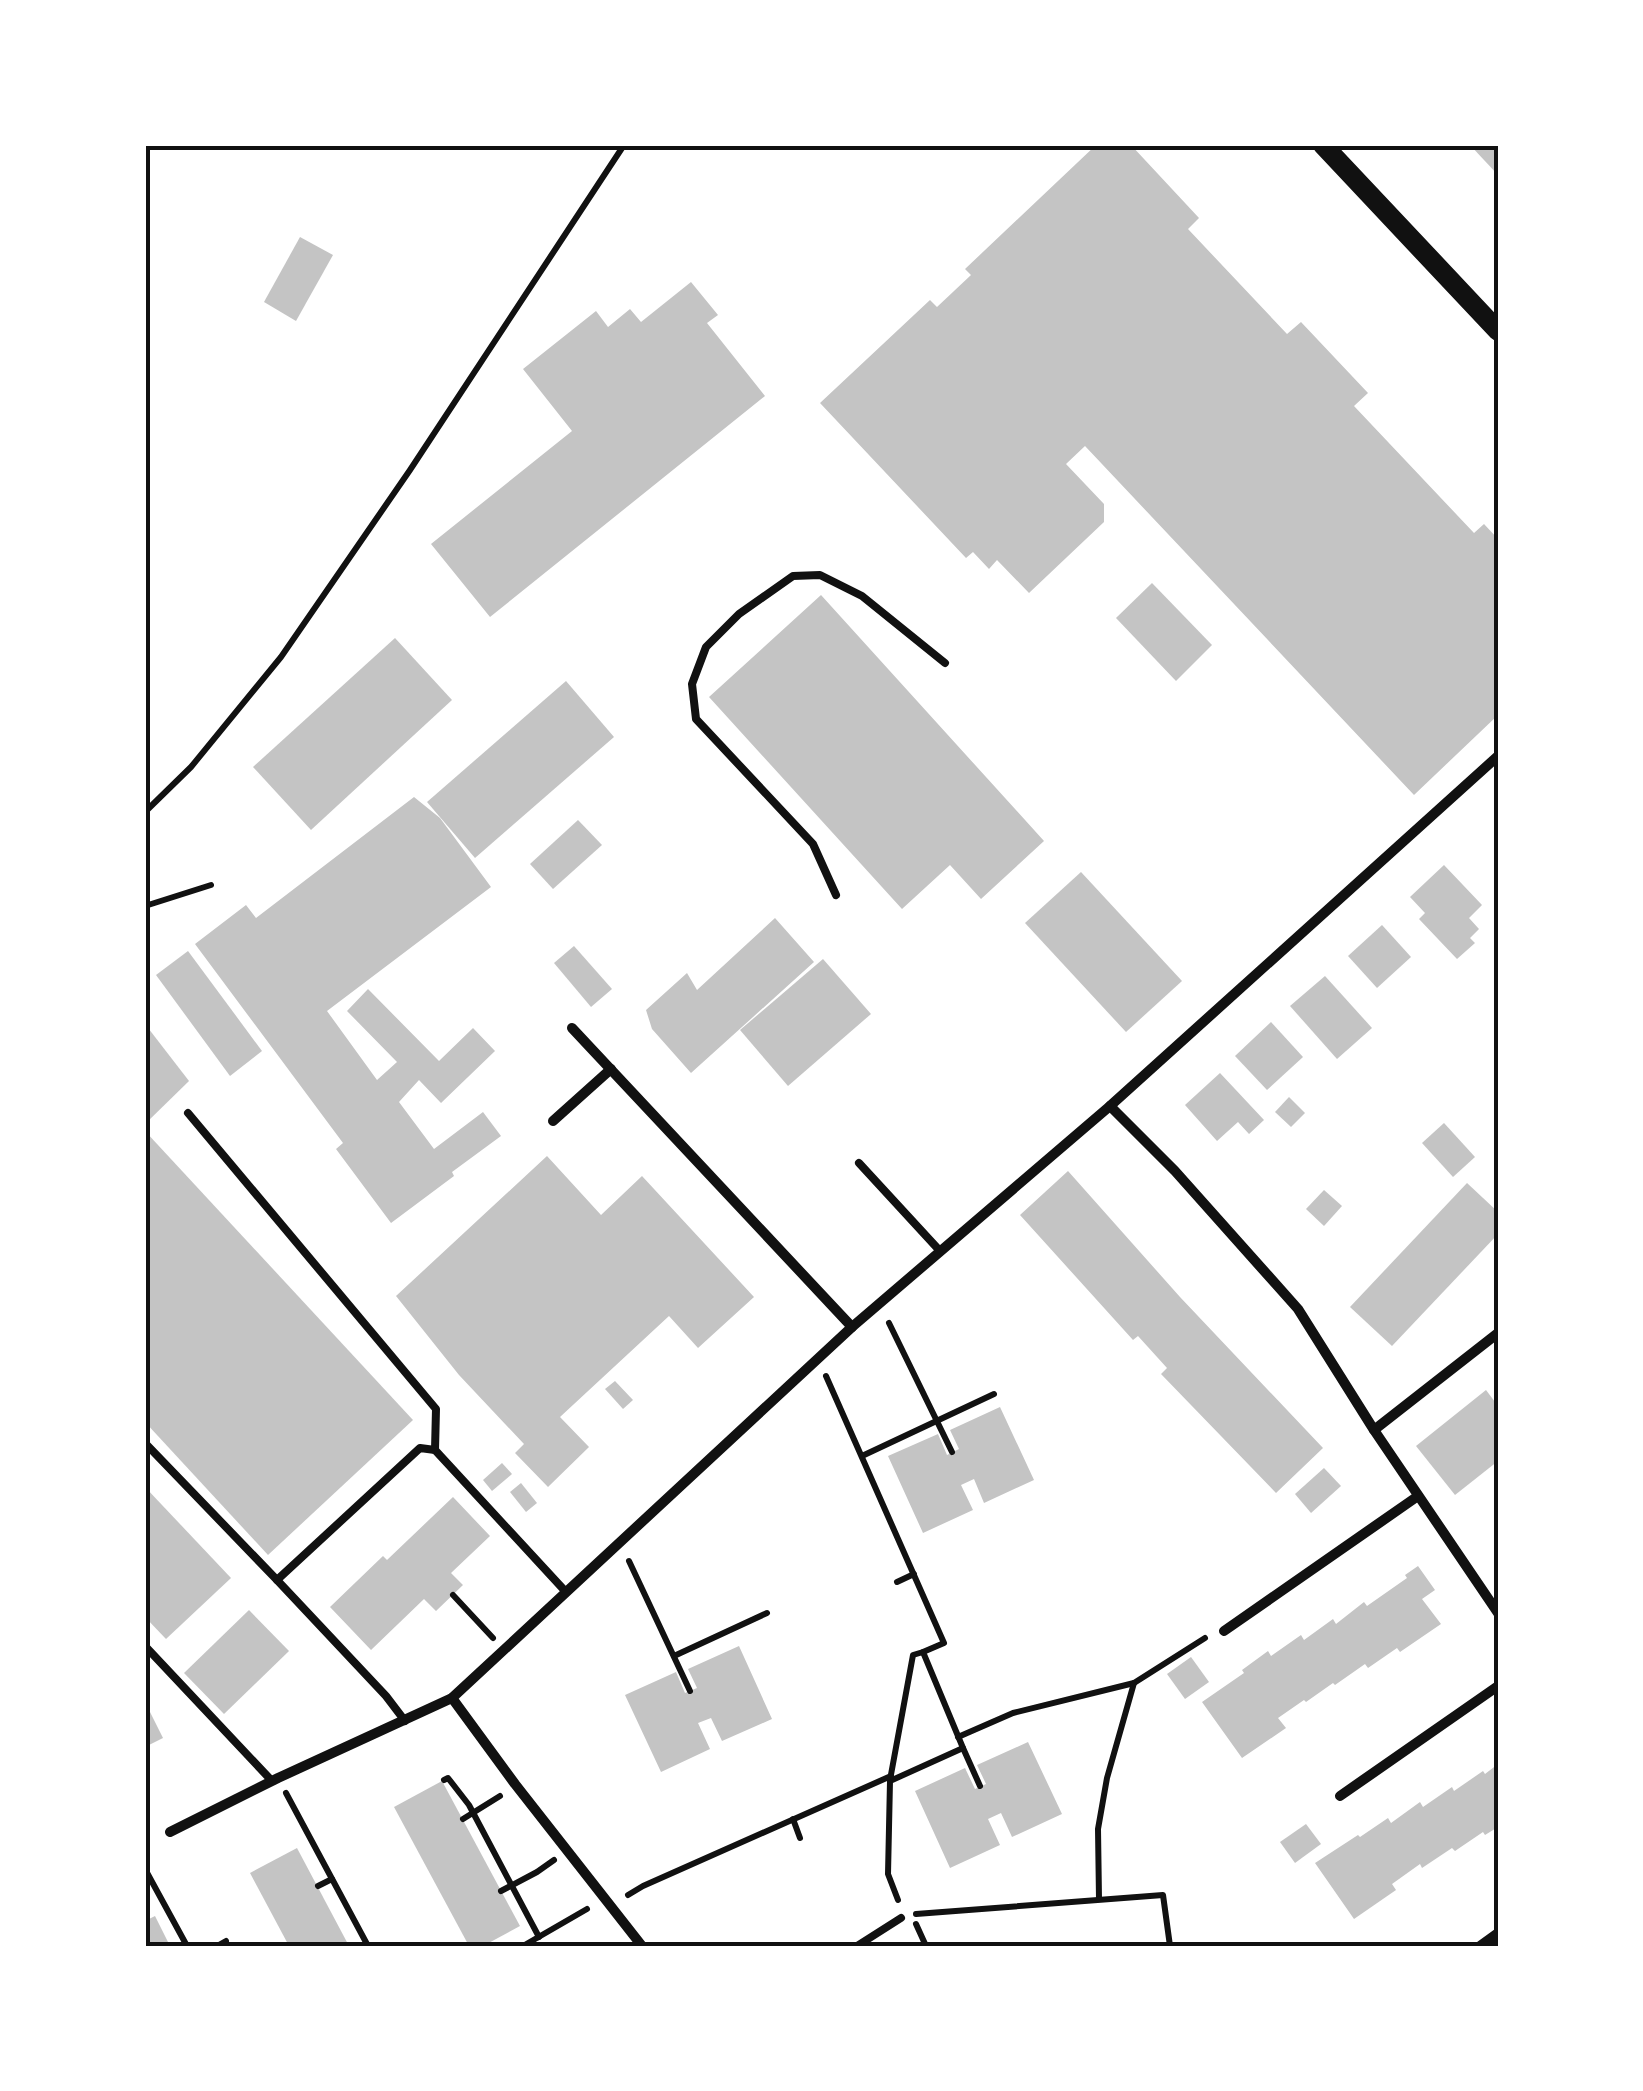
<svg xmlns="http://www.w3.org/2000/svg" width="1643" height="2091" viewBox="0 0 1643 2091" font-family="'Crimson Pro',serif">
	<rect width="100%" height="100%" fill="#fff"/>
	<g fill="#c4c4c4">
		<path d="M1096,145H1131L1199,218L1188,229L1287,334L1301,322L1368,393L1354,406L1474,533L1484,524L1498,539V715L1414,795L1085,446L1066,464L1104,504V522L1029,593L997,560L989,569L973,552L966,558L820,403L930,300L937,307L971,275L965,269Z"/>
		<path d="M1470,145H1498V175Z"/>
		<path d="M300,237L333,255L296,321L264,302Z"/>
		<path d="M691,282L718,315L707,323L765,396L490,617L431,544L572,431L523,369L596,311L608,327L630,309L641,322Z"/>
		<path d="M1152,583L1212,645L1176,681L1116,618Z"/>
		<path d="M821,595L1044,841L981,899L950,865L902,909L709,697Z"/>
		<path d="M395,638L452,700L311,830L253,767Z"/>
		<path d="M566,681L614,737L475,858L427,802Z"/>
		<path d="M414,797L440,818L491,887L327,1011L377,1080L397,1062L347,1011L368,989L439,1061L473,1028L495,1051L441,1103L419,1080L399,1102L434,1149L483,1112L501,1136L452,1172L454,1176L391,1223L336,1149L343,1143L195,944L246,905L256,918Z"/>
		<path d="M578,820L602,845L553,889L530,864Z"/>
		<path d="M1444,865L1482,905L1469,918L1479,929L1470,938L1475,943L1457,959L1419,919L1425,913L1410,897Z"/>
		<path d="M1081,872L1182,981L1126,1032L1025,923Z"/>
		<path d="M775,918L814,962L691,1073L652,1029L646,1010L687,973L697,990Z"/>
		<path d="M1382,925L1411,957L1377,988L1348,956Z"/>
		<path d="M574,946L612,989L591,1007L554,963Z"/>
		<path d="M188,951L262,1051L230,1076L156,975Z"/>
		<path d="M823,959L871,1014L788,1086L740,1030Z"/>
		<path d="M1325,976L1372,1028L1337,1059L1290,1006Z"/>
		<path d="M1271,1022L1303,1057L1267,1090L1235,1056Z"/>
		<path d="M145,1024L189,1081L145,1124Z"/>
		<path d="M1220,1073L1264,1120L1249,1134L1238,1122L1217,1141L1185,1105Z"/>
		<path d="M1289,1097L1305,1113L1291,1127L1275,1112Z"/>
		<path d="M1444,1123L1475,1157L1453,1177L1422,1143Z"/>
		<path d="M145,1131L413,1420L268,1555L145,1422Z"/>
		<path d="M547,1156L601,1215L642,1176L754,1297L698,1348L669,1316L560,1417L589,1447L548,1487L515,1453L524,1444L459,1375L396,1296Z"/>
		<path d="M1068,1171L1180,1297L1323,1448L1276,1493L1161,1374L1167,1368L1138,1336L1133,1340L1020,1215Z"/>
		<path d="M1467,1183L1498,1212V1234L1392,1346L1350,1307Z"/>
		<path d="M1324,1190L1342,1206L1324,1226L1306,1209Z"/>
		<path d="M615,1381L633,1400L623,1409L605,1389Z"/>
		<path d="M1486,1390L1498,1406V1461L1455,1495L1416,1446Z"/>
		<path d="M1000,1407L1034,1480L984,1503L974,1479L961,1485L973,1510L923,1533L888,1456L938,1434L947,1455L959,1449L950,1430Z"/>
		<path d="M502,1463L512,1474L492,1491L483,1480Z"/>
		<path d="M1324,1468L1341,1486L1311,1513L1295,1494Z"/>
		<path d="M521,1483L537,1503L526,1512L510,1492Z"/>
		<path d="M145,1487L231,1578L166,1639L145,1617Z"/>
		<path d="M453,1497L490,1536L451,1573L463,1585L436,1611L424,1599L371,1650L330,1607L383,1556L387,1560Z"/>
		<path d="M1418,1566L1435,1590L1422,1599L1441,1624L1400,1652L1397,1648L1368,1668L1365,1664L1335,1685L1333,1683L1306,1702L1304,1700L1278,1718L1286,1728L1242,1758L1202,1702L1244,1673L1242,1670L1268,1651L1271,1656L1301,1635L1304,1640L1333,1619L1336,1624L1364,1602L1367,1606L1407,1578L1405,1575Z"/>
		<path d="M249,1610L289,1651L224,1714L184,1673Z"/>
		<path d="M739,1646L772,1719L722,1741L711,1718L698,1723L710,1749L661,1772L625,1695L676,1672L685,1693L697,1688L688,1669Z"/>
		<path d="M1191,1657L1209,1682L1185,1699L1167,1674Z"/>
		<path d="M145,1702L163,1738L145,1747Z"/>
		<path d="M1028,1742L1062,1814L1012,1837L1001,1813L988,1819L1000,1845L950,1868L915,1791L965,1768L975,1789L986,1784L977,1765Z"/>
		<path d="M1498,1764V1827L1485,1835L1483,1832L1455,1851L1452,1848L1422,1868L1420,1864L1392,1884L1396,1890L1354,1919L1315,1863L1358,1835L1360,1837L1388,1818L1391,1823L1420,1802L1423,1807L1452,1787L1454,1791L1483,1771L1485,1774Z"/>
		<path d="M442,1781L520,1926L483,1946H469L394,1807Z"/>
		<path d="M1306,1824L1321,1844L1295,1863L1280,1842Z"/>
		<path d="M297,1848L349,1946H289L250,1873Z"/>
		<path d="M155,1916L170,1946H145V1921Z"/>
	</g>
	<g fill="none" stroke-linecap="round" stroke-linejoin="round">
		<g stroke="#111" stroke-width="6">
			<path d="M145,812L191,767L281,657L410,470L624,145"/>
			<path d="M145,906L211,885"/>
			<path d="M889,1323L952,1452"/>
			<path d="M826,1376L944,1643L923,1652L963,1748L890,1781L888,1874L898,1900"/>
			<path d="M862,1456L994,1394"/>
			<path d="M629,1561L690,1691"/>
			<path d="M897,1582L914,1574"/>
			<path d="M453,1595L493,1638"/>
			<path d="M674,1656L767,1613"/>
			<path d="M958,1737L1013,1713L1134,1683L1205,1638"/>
			<path d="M963,1748L980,1786"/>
			<path d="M444,1780L448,1778L469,1805L539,1937"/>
			<path d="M890,1780L913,1655L923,1652"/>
			<path d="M286,1793L368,1946"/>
			<path d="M463,1819L500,1796"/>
			<path d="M793,1819L800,1838"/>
			<path d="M145,1869L187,1946"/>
			<path d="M318,1886L332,1879"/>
			<path d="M501,1891L537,1872L554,1860"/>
			<path d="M628,1895L643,1886L891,1776"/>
			<path d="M1099,1899L1098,1829L1107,1778L1134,1683"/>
			<path d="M916,1914L1163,1895L1170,1946"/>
			<path d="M916,1924L926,1946"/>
			<path d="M217,1946L226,1941"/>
			<path d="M523,1946L587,1909"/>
		</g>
		<g stroke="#111" stroke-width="8">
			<path d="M836,895L813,844L696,719L692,684L706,647L739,614L793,576L820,575L862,596L945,663"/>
			<path d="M188,1113L436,1409L435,1450"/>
			<path d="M859,1163L940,1251"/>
			<path d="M145,1443L277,1580L386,1696L405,1721"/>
			<path d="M277,1580L420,1448L435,1450L566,1592"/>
			<path d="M145,1646L272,1781"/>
			<path d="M857,1946L901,1918"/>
		</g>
		<g stroke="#111" stroke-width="10">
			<path d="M572,1028L852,1327"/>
			<path d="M1110,1106L1175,1171L1298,1309L1374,1430L1498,1613"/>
			<path d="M553,1121L611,1069"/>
			<path d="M1374,1430L1498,1333"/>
			<path d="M1224,1631L1418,1496"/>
			<path d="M452,1698L515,1784L642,1946"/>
			<path d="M1340,1796L1498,1686"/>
			<path d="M170,1832L278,1778L452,1698L852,1327L1110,1106L1498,756"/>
			<path d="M1480,1946L1498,1933"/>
		</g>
		<path stroke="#111" stroke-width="20" d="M1323,145L1498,331"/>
	</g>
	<rect width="1643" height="2091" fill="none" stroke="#ffffff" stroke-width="295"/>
	<rect x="148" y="148" width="1348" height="1796" fill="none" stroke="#111" stroke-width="4"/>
</svg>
